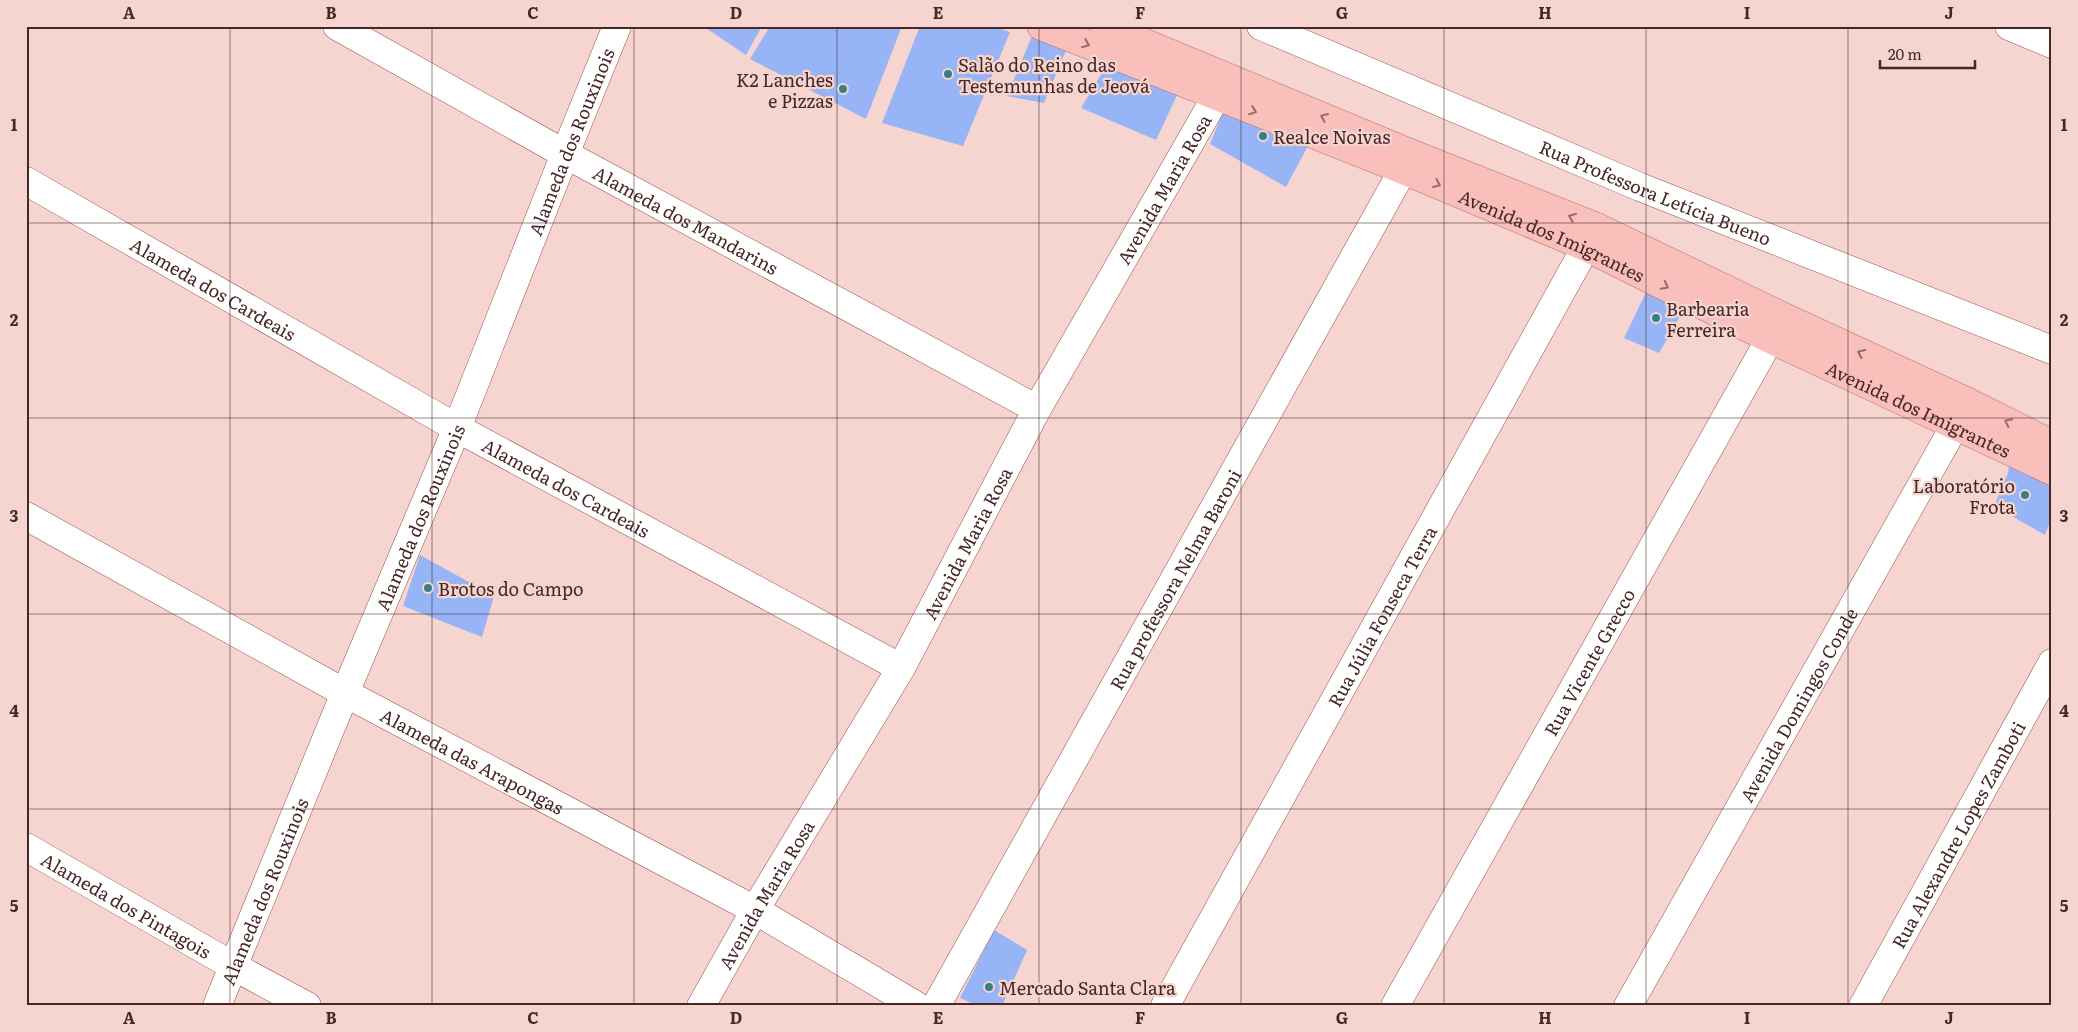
<svg xmlns="http://www.w3.org/2000/svg" width="2078" height="1032" viewBox="0 0 2078 1032" font-family="Literata,serif">
	<rect width="100%" height="100%" fill="#f6d4d0"/>
	<g fill="#96b4f6">
		<path d="M703,26H762L746,55Z"/>
		<path d="M770,26H902L866,119L750,59Z"/>
		<path d="M920,26H991L1010,32L963,146L882,123Z"/>
		<path d="M1032,36L1067,48L1044,103L1007,96Z"/>
		<path d="M1106,66L1179,91L1156,140L1081,108Z"/>
		<path d="M1223,112L1310,142L1286,187L1210,144Z"/>
		<path d="M1652,280L1690,299L1659,353L1624,338Z"/>
		<path d="M2009,466L2052,483V517L2045,535L1994,506L2008,473Z"/>
		<path d="M420,555L494,596L482,637L403,606Z"/>
		<path d="M994,930L1027,950L1002,1006H978L960,998Z"/>
	</g>
	<g fill="none" stroke-linecap="round" stroke-linejoin="round">
		<defs>
			<g id="minor">
				<path id="s1" d="M337,26L565,154L1037,409"/>
				<path id="s2" d="M1261,26L1640,187L2052,350"/>
				<path d="M2009,26L2052,44"/>
				<path id="s3" d="M26,181L457,428L901,668"/>
				<path id="s4" d="M26,516L345,693L755,910L917,1006"/>
				<path id="s5" d="M26,847L233,966L307,1006"/>
				<path id="s6" d="M217,1006L345,693L457,428L565,154L617,26"/>
				<path id="s7" d="M701,1006L755,910L901,668L1037,409L1216,97L1222,75"/>
				<path id="s8" d="M936,1006L1403,170L1410,153"/>
				<path id="s9" d="M1165,1006L1597,227"/>
				<path id="s10" d="M1395,1006L1770,339L1779,317"/>
				<path id="s11" d="M1628,1006L1966,406"/>
				<path id="s12" d="M1863,1006L2052,663"/>
			</g>
			<g id="major">
				<path id="s13" d="M1041,26L1403,170L1586,247L1770,339L2052,471"/>
				<path d="M1104,26L1410,153L1597,227L1780,315L1968,402L2052,444"/>
			</g>
		</defs>
		<use href="#minor" stroke="#9a524d" stroke-width="29"/>
		<use href="#major" stroke="#b86e69" stroke-width="29"/>
		<use href="#minor" stroke="#fff" stroke-width="28"/>
		<use href="#major" stroke="#f9bfbb" stroke-width="28"/>
	</g>
	<defs><path id="oneway-chevron" d="M-2-3.5L2.5 0L-2 3.5" fill="none" stroke-width="1.6" stroke-linecap="round" stroke-linejoin="round" transform="scale(1.25)"/></defs>
	<g stroke="#976c68">
		<use href="#oneway-chevron" transform="translate(1086 44) rotate(22)"/>
		<use href="#oneway-chevron" transform="translate(1253 111) rotate(21)"/>
		<use href="#oneway-chevron" transform="translate(1324 117) rotate(-157)"/>
		<use href="#oneway-chevron" transform="translate(1437 184) rotate(23)"/>
		<use href="#oneway-chevron" transform="translate(1572 217) rotate(-158)"/>
		<use href="#oneway-chevron" transform="translate(1665 286) rotate(27)"/>
		<use href="#oneway-chevron" transform="translate(1861 353) rotate(-155)"/>
		<use href="#oneway-chevron" transform="translate(2008 422) rotate(-154)"/>
	</g>
	<path fill="none" stroke="#472825" stroke-width="1" stroke-opacity="0.55" d="M230,26V1006M432,26V1006M634,26V1006M837,26V1006M1039,26V1006M1241,26V1006M1444,26V1006M1646,26V1006M1848,26V1006M26,223H2052M26,418H2052M26,614H2052M26,809H2052"/>
	<g fill="#377f87" stroke="#f6d4d0" stroke-width="2">
		<circle cx="948" cy="74" r="5"/>
		<circle cx="843" cy="89" r="5"/>
		<circle cx="1263" cy="136" r="5"/>
		<circle cx="1656" cy="318" r="5"/>
		<circle cx="2025" cy="495" r="5"/>
		<circle cx="428" cy="588" r="5"/>
		<circle cx="989" cy="987" r="5"/>
	</g>
	<g text-anchor="middle" dominant-baseline="central" stroke-width="4.5" stroke-linejoin="round" paint-order="stroke">
		<g font-size="18" fill="#472825" stroke="#f6d4d0" text-anchor="start">
			<text x="958" y="64">Salão do Reino das<tspan x="958" dy="21">Testemunhas de Jeová</tspan></text>
			<text x="833" y="79" text-anchor="end">K2 Lanches<tspan x="833" dy="21">e Pizzas</tspan></text>
			<text x="1273" y="136">Realce Noivas</text>
			<text x="1666" y="308">Barbearia<tspan x="1666" dy="21">Ferreira</tspan></text>
			<text x="2015" y="485" text-anchor="end">Laboratório<tspan x="2015" dy="21">Frota</tspan></text>
			<text x="438" y="588">Brotos do Campo</text>
			<text x="999" y="987">Mercado Santa Clara</text>
		</g>
		<g font-size="18" fill="#472825" stroke="#f6d4d0">
			<text stroke="none"><textPath href="#s6" startOffset="934">Alameda dos Rouxinois</textPath></text>
			<text stroke="none"><textPath href="#s7" startOffset="939">Avenida Maria Rosa</textPath></text>
			<text stroke="none"><textPath href="#s2" startOffset="428">Rua Professora Letícia Bueno</textPath></text>
			<text stroke="none"><textPath href="#s1" startOffset="399">Alameda dos Mandarins</textPath></text>
			<text stroke="none"><textPath href="#s13" startOffset="552">Avenida dos Imigrantes</textPath></text>
			<text stroke="none"><textPath href="#s3" startOffset="216">Alameda dos Cardeais</textPath></text>
			<text stroke="none"><textPath href="#s13" startOffset="958">Avenida dos Imigrantes</textPath></text>
			<text stroke="none"><textPath href="#s3" startOffset="621">Alameda dos Cardeais</textPath></text>
			<text stroke="none"><textPath href="#s6" startOffset="529">Alameda dos Rouxinois</textPath></text>
			<text stroke="none"><textPath href="#s7" startOffset="534">Avenida Maria Rosa</textPath></text>
			<text stroke="none"><textPath href="#s8" startOffset="489">Rua professora Nelma Baroni</textPath></text>
			<text stroke="none"><textPath href="#s9" startOffset="446">Rua Júlia Fonseca Terra</textPath></text>
			<text stroke="none"><textPath href="#s10" startOffset="395">Rua Vicente Grecco</textPath></text>
			<text stroke="none"><textPath href="#s11" startOffset="346">Avenida Domingos Conde</textPath></text>
			<text stroke="none"><textPath href="#s4" startOffset="509">Alameda das Arapongas</textPath></text>
			<text stroke="none"><textPath href="#s12" startOffset="196">Rua Alexandre Lopes Zamboti</textPath></text>
			<text stroke="none"><textPath href="#s6" startOffset="124">Alameda dos Rouxinois</textPath></text>
			<text stroke="none"><textPath href="#s7" startOffset="129">Avenida Maria Rosa</textPath></text>
			<text stroke="none"><textPath href="#s5" startOffset="116">Alameda dos Pintagois</textPath></text>
		</g>
	</g>
	<rect width="2078" height="1032" fill="none" stroke="#f6d4d0" stroke-width="55"/>
	<path d="M1880 60v8h95v-8" fill="none" stroke="#472825" stroke-width="2.5"/>
	<text x="1888" y="60" font-size="15" fill="#472825" stroke="#f6d4d0" stroke-width="4" paint-order="stroke">20 m</text>
	<rect x="28" y="28" width="2022" height="976" fill="none" stroke="#472825" stroke-width="2"/>
	<g font-size="16" text-anchor="middle" font-weight="bold" fill="#472825">
		<text x="129" y="19">A</text>
		<text x="331" y="19">B</text>
		<text x="533" y="19">C</text>
		<text x="736" y="19">D</text>
		<text x="938" y="19">E</text>
		<text x="1140" y="19">F</text>
		<text x="1342" y="19">G</text>
		<text x="1545" y="19">H</text>
		<text x="1747" y="19">I</text>
		<text x="1949" y="19">J</text>
		<text x="14" y="131">1</text>
		<text x="2064" y="131">1</text>
		<text x="14" y="326">2</text>
		<text x="2064" y="326">2</text>
		<text x="14" y="522">3</text>
		<text x="2064" y="522">3</text>
		<text x="14" y="717">4</text>
		<text x="2064" y="717">4</text>
		<text x="14" y="912">5</text>
		<text x="2064" y="912">5</text>
		<text x="129" y="1024">A</text>
		<text x="331" y="1024">B</text>
		<text x="533" y="1024">C</text>
		<text x="736" y="1024">D</text>
		<text x="938" y="1024">E</text>
		<text x="1140" y="1024">F</text>
		<text x="1342" y="1024">G</text>
		<text x="1545" y="1024">H</text>
		<text x="1747" y="1024">I</text>
		<text x="1949" y="1024">J</text>
	</g>
</svg>
